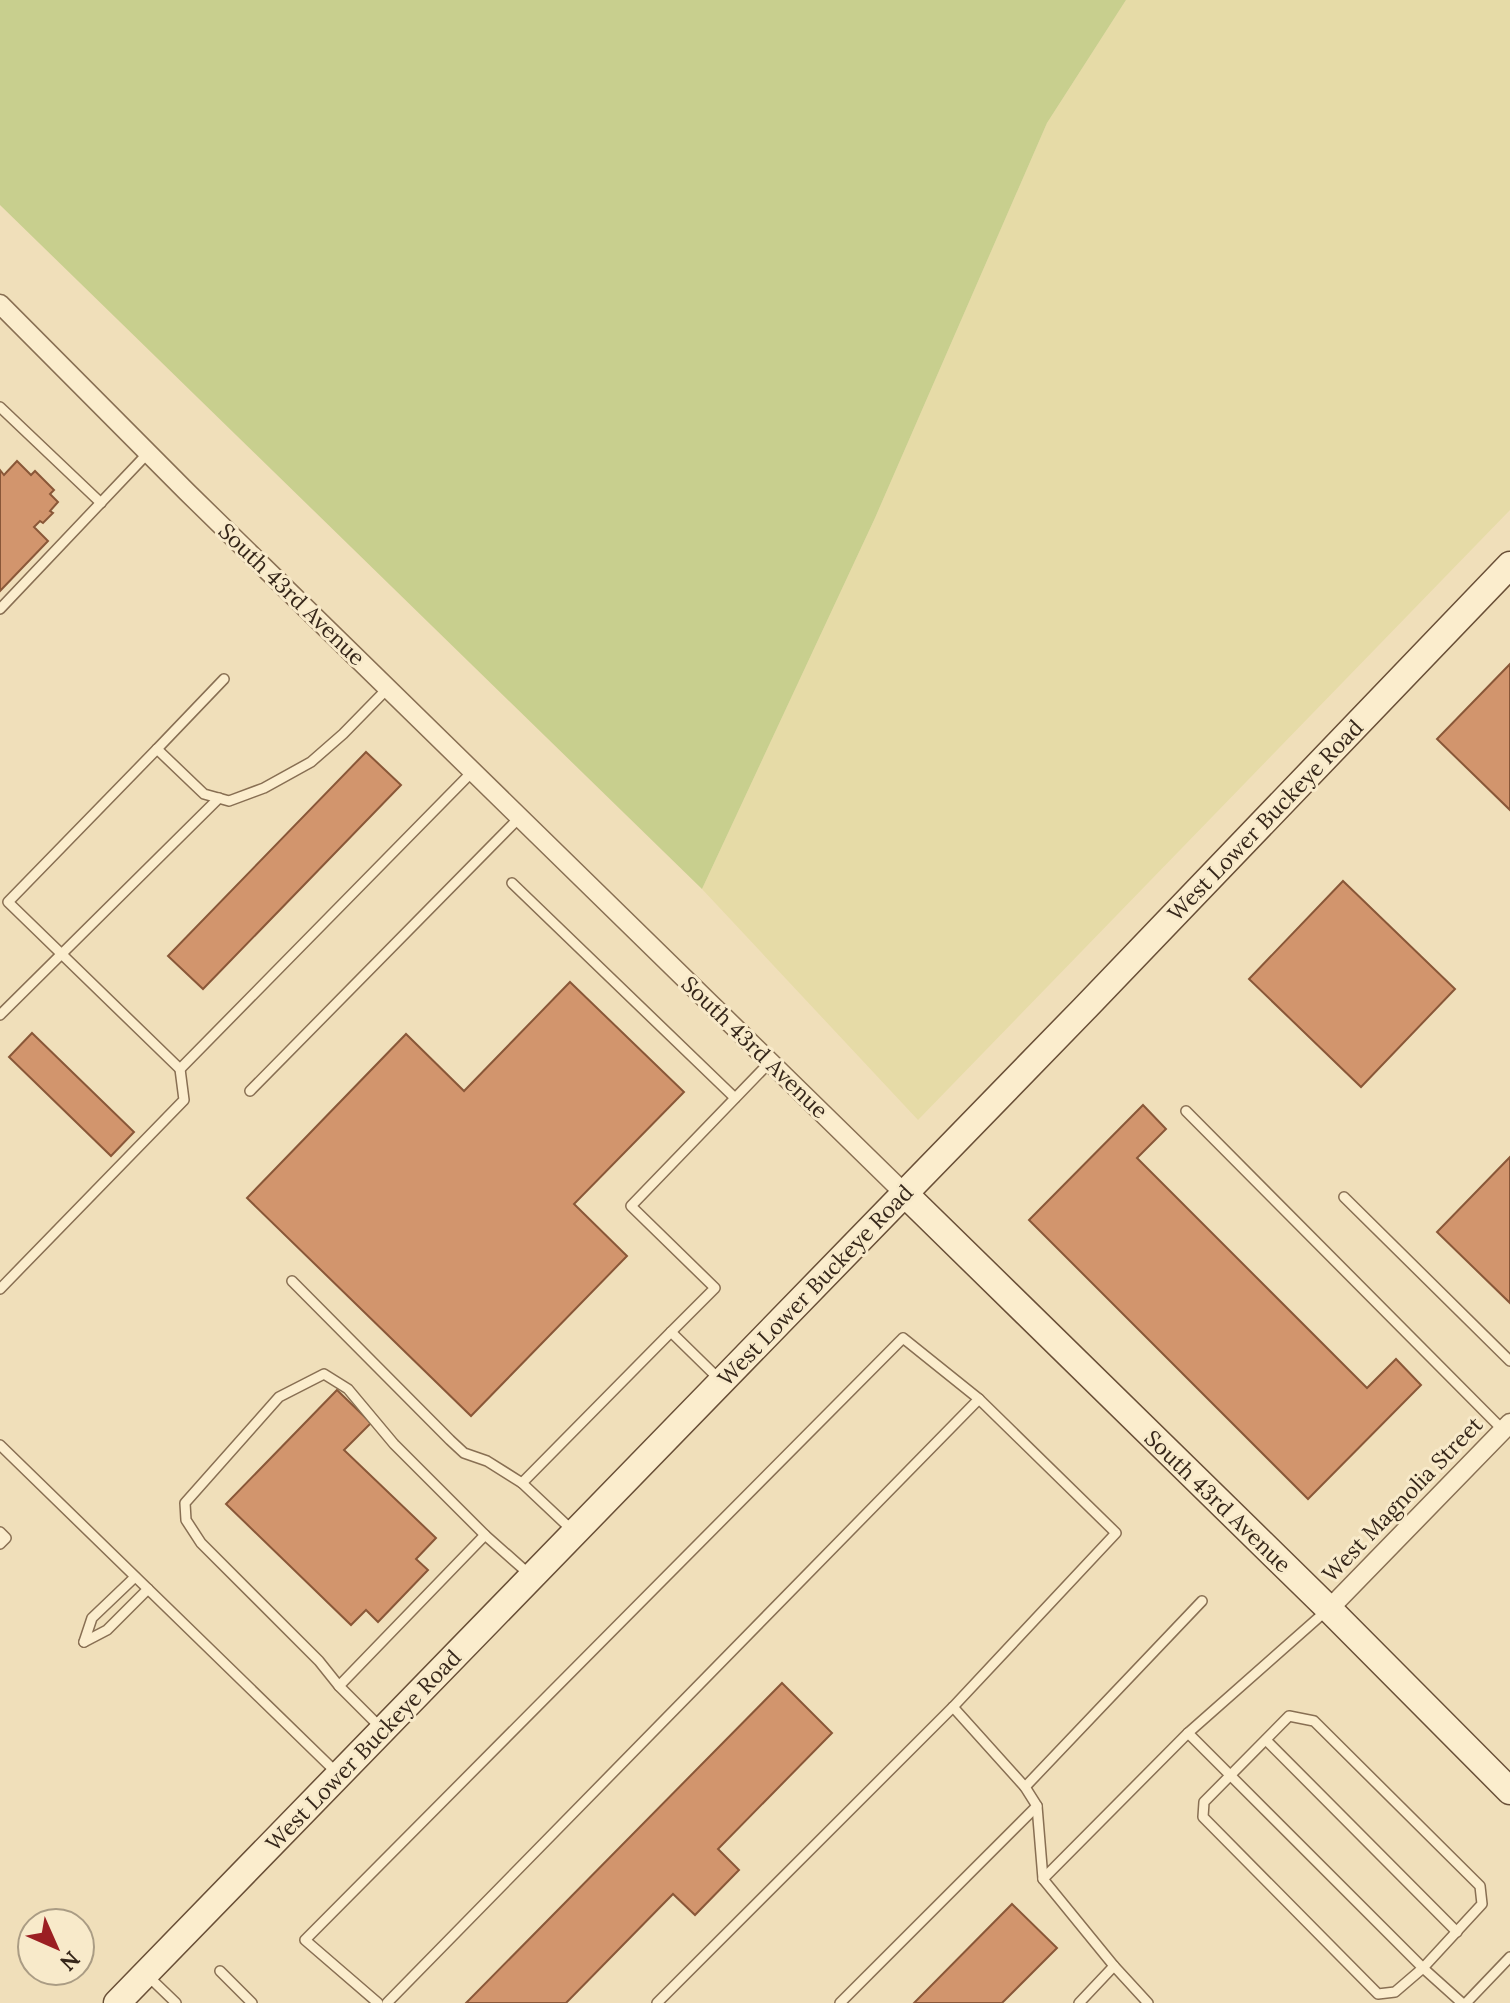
<svg xmlns="http://www.w3.org/2000/svg" width="1510" height="2003" viewBox="0 0 1510 2003" font-family="Lora,serif">
	<rect width="100%" height="100%" fill="#f0dfba"/>
	<path fill="#e6dba7" d="M1126,0H1510V510L918,1120L702,889L875,518L1047,123Z"/>
	<path fill="#c8cf8e" d="M0,0H1126L1047,123L875,518L702,889L0,205Z"/>
	<g fill="#d2956d" stroke="#895738" stroke-width="2">
		<path d="M17,461L31,475L35,471L54,490L50,494L58,502L50,511L53,513L43,523L40,521L34,527L48,541L0,591V470L4,475Z"/>
		<path d="M1510,664V810L1437,739Z"/>
		<path d="M366,752L401,785L203,989L168,956Z"/>
		<path d="M1343,881L1455,989L1361,1087L1249,979Z"/>
		<path d="M570,982L684,1092L574,1204L627,1256L471,1416L247,1198L406,1034L464,1091Z"/>
		<path d="M32,1033L134,1132L111,1156L9,1057Z"/>
		<path d="M1143,1105L1166,1129L1137,1158L1367,1388L1396,1359L1421,1385L1308,1499L1029,1220Z"/>
		<path d="M1510,1157V1303L1437,1232Z"/>
		<path d="M337,1390L371,1423L344,1450L436,1538L416,1559L428,1570L378,1622L366,1610L351,1625L226,1504Z"/>
		<path d="M782,1683L832,1733L718,1849L739,1870L695,1915L673,1894L566,2003H466Z"/>
		<path d="M1012,1904L1057,1948L1002,2003H914Z"/>
	</g>
	<g fill="none" stroke-linecap="round" stroke-linejoin="round">
		<defs>
			<g id="service">
				<path d="M0,407L101,503"/>
				<path d="M0,609L148,453"/>
				<path d="M388,688L343,734L311,762L264,788L229,801L204,794L157,749L8,902L180,1069L473,771"/>
				<path d="M157,749L224,679"/>
				<path d="M512,883L735,1098"/>
				<path d="M0,1015L219,798"/>
				<path d="M250,1091L520,817"/>
				<path d="M1186,1111L1503,1430"/>
				<path d="M1344,1197L1510,1361"/>
				<path d="M292,1281L450,1440L464,1453L487,1461L522,1483"/>
				<path d="M0,1289L184,1100L180,1069"/>
				<path d="M671,1332L715,1288L631,1206L770,1062"/>
				<path d="M0,1445L336,1772"/>
				<path d="M573,1531L522,1483L671,1332L719,1379"/>
				<path d="M0,1532L6,1538L0,1544"/>
				<path d="M84,1642L92,1618L135,1577"/>
				<path d="M84,1642L107,1630L148,1589"/>
				<path d="M339,1686L319,1661L201,1543L186,1520L185,1503L279,1397L324,1374L348,1389L394,1444L485,1535"/>
				<path d="M953,1707L1025,1787L1037,1806L1043,1879L1114,1966L1148,2003"/>
				<path d="M1289,1716L1314,1721L1480,1886L1482,1904L1423,1968L1395,1992L1378,1994L1203,1817L1204,1802Z"/>
				<path d="M382,1729L339,1686L485,1535L529,1574"/>
				<path d="M1188,1733L1423,1968L1462,2003"/>
				<path d="M1266,1740L1457,1932"/>
				<path d="M1025,1787L1202,1601"/>
				<path d="M1043,1879L1188,1733L1326,1611"/>
				<path d="M220,1971L252,2003"/>
				<path d="M148,1976L176,2003"/>
				<path d="M378,2003L305,1940L903,1338L979,1399"/>
				<path d="M387,2003L979,1399L1116,1533L953,1707L657,2003"/>
				<path d="M840,2003L1037,1806"/>
				<path d="M1079,2003L1114,1966"/>
				<path d="M1466,2003L1510,1957"/>
			</g>
			<g id="minor">
				<path d="M0,304L187,492L904,1193"/>
				<path d="M1329,1609L1510,1423"/>
			</g>
			<g id="secondary">
				<path d="M904,1193L1329,1609L1510,1791"/>
				<path d="M117,2003L1084,1009L1510,565"/>
			</g>
		</defs>
		<use href="#service" stroke="#886f53" stroke-width="12"/>
		<use href="#minor" stroke="#886f53" stroke-width="21"/>
		<use href="#secondary" stroke="#694f37" stroke-width="29"/>
		<use href="#service" stroke="#fbedcd" stroke-width="9"/>
		<use href="#minor" stroke="#fbedcd" stroke-width="18"/>
		<use href="#secondary" stroke="#fbedcd" stroke-width="26"/>
	</g>
	<g text-anchor="middle" dominant-baseline="central" stroke-width="6" stroke-linejoin="round" paint-order="stroke">
		<g font-size="22" fill="#36271a" stroke="#f8eaca">
			<text transform="translate(292 594) rotate(44)">South 43rd Avenue</text>
			<text transform="translate(1265 820) rotate(-46)">West Lower Buckeye Road</text>
			<text transform="translate(755 1047) rotate(44)">South 43rd Avenue</text>
			<text transform="translate(815 1285) rotate(-46)">West Lower Buckeye Road</text>
			<text transform="translate(1402 1499) rotate(-46)">West Magnolia Street</text>
			<text transform="translate(1218 1501) rotate(44)">South 43rd Avenue</text>
			<text transform="translate(363 1750) rotate(-46)">West Lower Buckeye Road</text>
		</g>
	</g>
	<g transform="translate(56 1947) rotate(135)"><circle r="38" fill="#f8eaca" stroke="#aa9c84" stroke-width="2"/>
	<path d="M0-6L14 30L0 20L-14 30Z" fill="#9b1f22"/>
	<text y="-12" font-size="22" font-weight="bold" text-anchor="middle" fill="#36271a">N</text>
	</g>
</svg>
